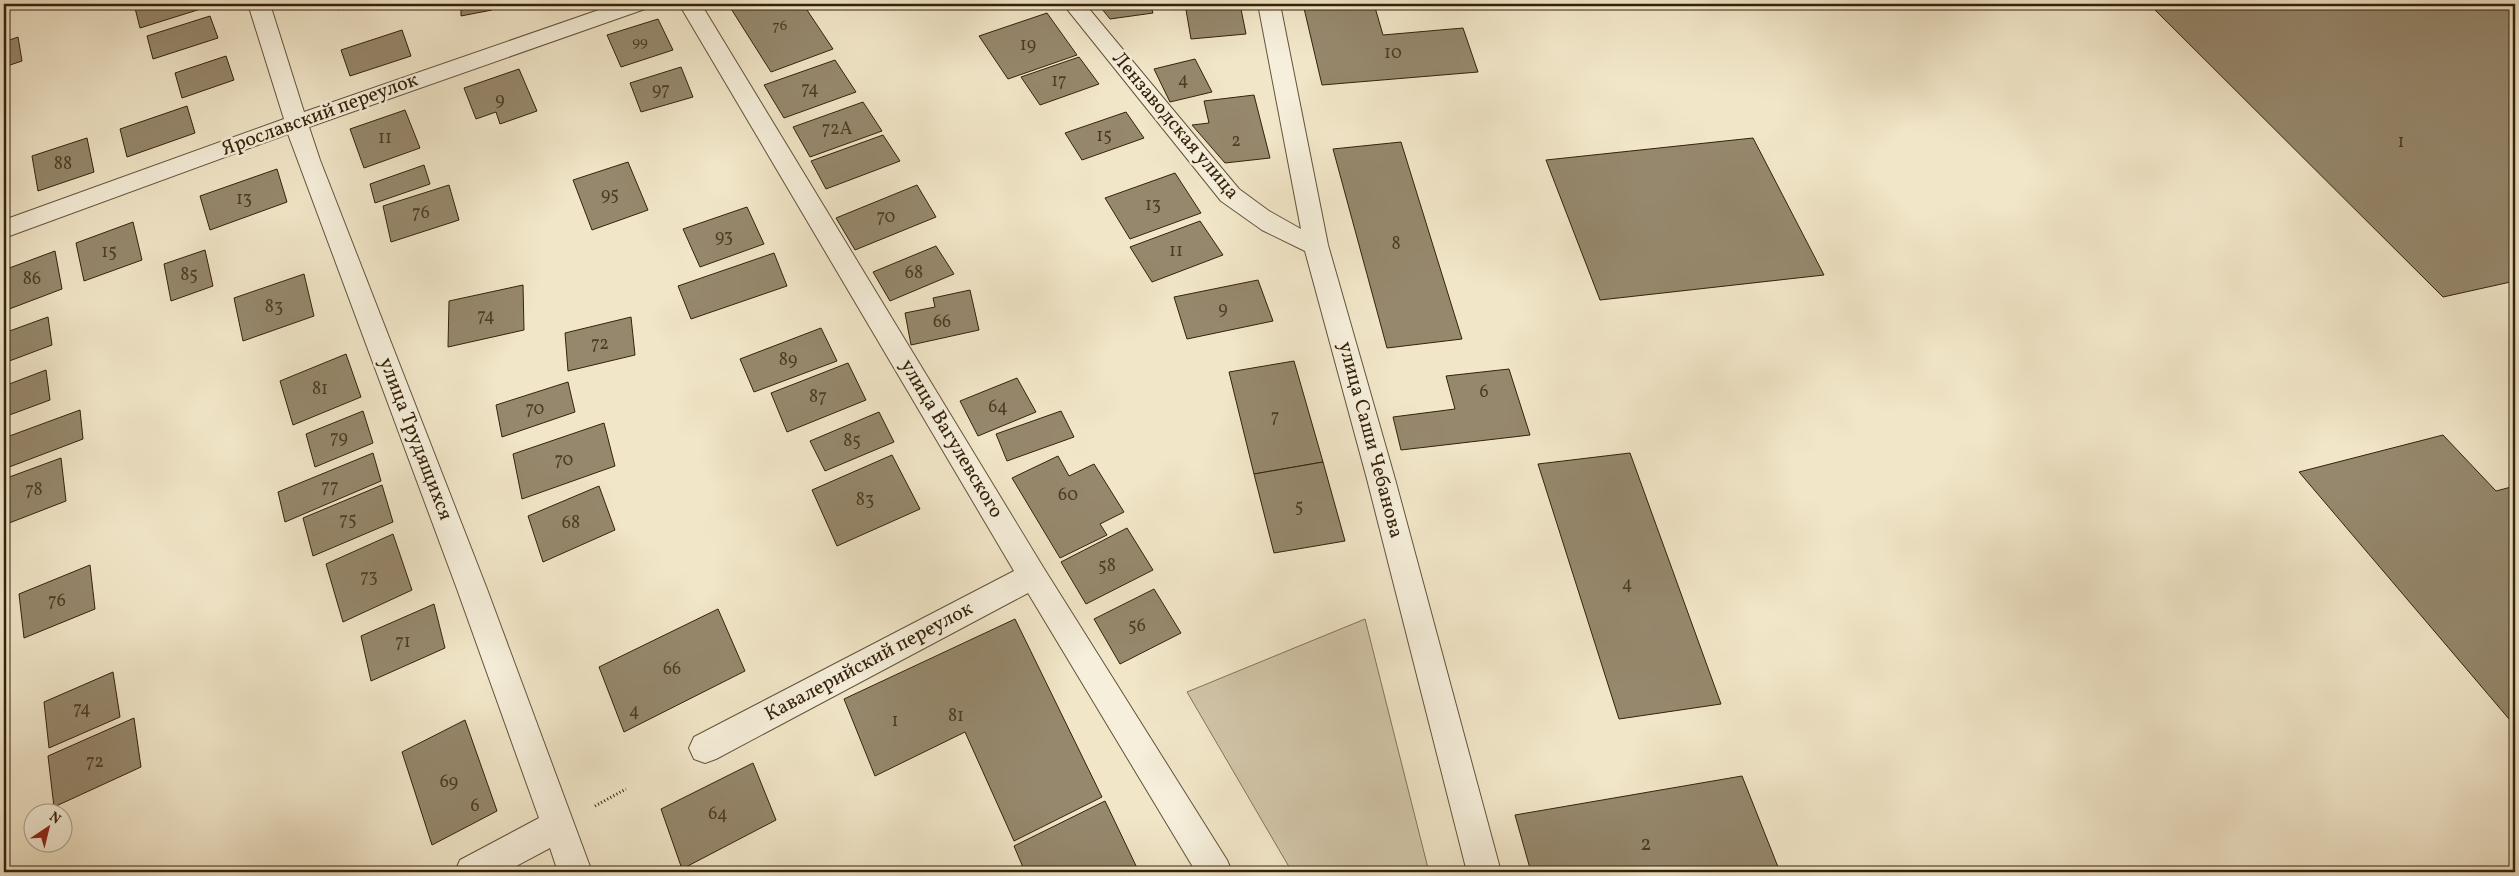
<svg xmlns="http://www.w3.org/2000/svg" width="2519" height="876" viewBox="0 0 2519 876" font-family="Vollkorn,serif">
	<rect width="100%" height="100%" fill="#f1e6c8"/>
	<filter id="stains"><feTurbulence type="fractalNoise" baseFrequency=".004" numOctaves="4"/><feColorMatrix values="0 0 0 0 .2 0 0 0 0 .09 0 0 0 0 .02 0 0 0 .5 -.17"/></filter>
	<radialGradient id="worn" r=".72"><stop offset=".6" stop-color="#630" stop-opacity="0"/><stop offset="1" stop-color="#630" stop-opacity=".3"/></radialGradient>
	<path fill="#d1c5a8" stroke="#827459" d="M1365,619L1429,872H1292L1187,692Z"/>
	<g fill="#96886d" stroke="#34220a">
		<path d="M134,4H206L207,7L140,28Z"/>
		<path d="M335,4H358L338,10Z"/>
		<path d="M461,4H492V10L461,16Z"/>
		<path d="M728,4H803L833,49L771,72Z"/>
		<path d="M1098,4H1150L1153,13L1110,19Z"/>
		<path d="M1185,4H1240L1246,34L1191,39Z"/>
		<path d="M1303,4H1374L1383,35L1463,28L1478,72L1322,85Z"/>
		<path d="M2149,4H2515V281L2443,297Z"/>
		<path d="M1047,13L1077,55L1008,79L979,36Z"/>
		<path d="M210,16L218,38L153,59L147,36Z"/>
		<path d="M658,19L673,50L621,67L607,35Z"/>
		<path d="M402,30L411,56L350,76L341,50Z"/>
		<path d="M18,37L22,61L4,67V42Z"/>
		<path d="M226,56L234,80L182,98L175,73Z"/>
		<path d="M1079,57L1099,84L1040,105L1021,77Z"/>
		<path d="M1195,59L1212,92L1170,102L1154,69Z"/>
		<path d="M835,60L856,92L784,118L764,85Z"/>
		<path d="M681,67L693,97L641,112L630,83Z"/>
		<path d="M519,69L537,111L500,124L496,112L476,119L464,88Z"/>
		<path d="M1254,95L1270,158L1225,163L1192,125L1209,123L1204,101Z"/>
		<path d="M863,102L882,131L810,157L793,127Z"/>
		<path d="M187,106L195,133L127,157L120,129Z"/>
		<path d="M405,110L420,148L364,168L350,129Z"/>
		<path d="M1126,112L1144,138L1082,160L1065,133Z"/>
		<path d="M883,135L900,161L826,189L811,161Z"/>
		<path d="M87,138L94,172L38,191L32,156Z"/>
		<path d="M1753,138L1824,275L1600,300L1546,160Z"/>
		<path d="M1401,142L1462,339L1387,348L1333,149Z"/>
		<path d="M628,162L648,210L592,230L573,180Z"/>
		<path d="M424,165L430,184L375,203L370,184Z"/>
		<path d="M277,169L287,202L210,230L200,196Z"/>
		<path d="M1175,173L1201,213L1130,239L1105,198Z"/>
		<path d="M449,185L459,220L391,242L383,206Z"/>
		<path d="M917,185L936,217L855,250L836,218Z"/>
		<path d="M747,207L764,244L700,267L683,229Z"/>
		<path d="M1200,221L1223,255L1152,282L1130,247Z"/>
		<path d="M133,222L142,260L84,281L76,243Z"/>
		<path d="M936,246L954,274L890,301L873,272Z"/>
		<path d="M205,250L213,286L171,301L164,264Z"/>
		<path d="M55,251L62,289L4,311V270Z"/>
		<path d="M774,253L787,286L691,319L678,286Z"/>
		<path d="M304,274L314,316L243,341L234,298Z"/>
		<path d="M1258,280L1273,321L1187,339L1174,297Z"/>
		<path d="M523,285L524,330L448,347L449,301Z"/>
		<path d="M970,290L979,330L911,345L905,313L935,307L933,298Z"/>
		<path d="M48,317L52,345L4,363V333Z"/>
		<path d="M631,317L635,355L568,371L565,333Z"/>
		<path d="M821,328L837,361L754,392L740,359Z"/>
		<path d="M346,354L361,397L293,425L280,381Z"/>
		<path d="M1294,361L1323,462L1254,474L1229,372Z"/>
		<path d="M848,363L866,400L787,432L771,393Z"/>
		<path d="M1509,369L1530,435L1401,450L1393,417L1455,409L1446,376Z"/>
		<path d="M46,370L50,400L4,417V386Z"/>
		<path d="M1017,378L1036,412L978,436L960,401Z"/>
		<path d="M568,382L575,412L502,437L496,405Z"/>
		<path d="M80,410L83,439L4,469V438Z"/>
		<path d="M363,411L373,443L315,467L306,434Z"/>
		<path d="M1061,411L1074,437L1007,461L996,434Z"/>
		<path d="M879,412L894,442L825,471L810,441Z"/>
		<path d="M604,423L615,466L522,499L513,454Z"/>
		<path d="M2443,435L2496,491L2515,486V726L2299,472Z"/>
		<path d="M373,453L381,481L285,522L278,492Z"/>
		<path d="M1630,453L1721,704L1619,719L1538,464Z"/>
		<path d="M892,455L920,509L837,546L812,490Z"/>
		<path d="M1058,456L1069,476L1094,464L1124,512L1100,524L1107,535L1060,558L1012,478Z"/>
		<path d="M61,458L66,501L4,525V479Z"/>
		<path d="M1323,462L1345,541L1274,553L1254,474Z"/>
		<path d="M382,485L393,522L313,556L303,518Z"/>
		<path d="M599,486L615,530L543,562L528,516Z"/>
		<path d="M1127,528L1153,570L1086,604L1061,562Z"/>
		<path d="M393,534L412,590L343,622L326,564Z"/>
		<path d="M90,565L95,609L24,638L19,594Z"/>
		<path d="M1154,589L1181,633L1120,664L1094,619Z"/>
		<path d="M434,604L445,648L371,681L361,636Z"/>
		<path d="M718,609L745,671L624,732L599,667Z"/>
		<path d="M1015,619L1102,797L1014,841L965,732L875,776L844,699Z"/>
		<path d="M113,672L120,717L49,748L44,702Z"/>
		<path d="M134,718L141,767L54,807L48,756Z"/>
		<path d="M465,720L497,811L432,845L402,752Z"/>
		<path d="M753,763L776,820L682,869L661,809Z"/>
		<path d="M1742,776L1780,872H1531L1515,815Z"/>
		<path d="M1105,801L1139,872H1025L1014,846Z"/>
	</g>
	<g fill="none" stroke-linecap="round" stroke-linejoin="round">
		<defs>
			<g id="street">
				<path d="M248,4H270L304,112L616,4H648L645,9L309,127L320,160L487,589L592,872H558L550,848L505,872H455L460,860L539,818L457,589L288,134L4,238V220L284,119Z"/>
				<path d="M679,4H701L1043,567L1227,860L1232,872H1196L1028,593L716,759L705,763L694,759L689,748L694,737L1014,571Z"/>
				<path d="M1063,4H1085L1239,189L1269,211L1301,229L1258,4H1280L1328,245L1395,479L1501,872H1467L1367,479L1305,251L1262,230L1221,201Z"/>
			</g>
		</defs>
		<use href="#street" stroke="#63533a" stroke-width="2"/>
		<path stroke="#34220a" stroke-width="3" stroke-dasharray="1 2.5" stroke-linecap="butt" d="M595,806L626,789"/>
		<use href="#street" fill="#f6efdb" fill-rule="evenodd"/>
	</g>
	<g text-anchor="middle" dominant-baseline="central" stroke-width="5" stroke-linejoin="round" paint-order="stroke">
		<g font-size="15" fill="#4c3c23">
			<text x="780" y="26">76</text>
			<text x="640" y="42">99</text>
		</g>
		<g font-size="18" fill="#4c3c23">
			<text x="1028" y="45">19</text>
			<text x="1393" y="53">10</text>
			<text x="1183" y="80">4</text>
			<text x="1059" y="81">17</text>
			<text x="810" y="89">74</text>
			<text x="661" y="90">97</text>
			<text x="500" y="100">9</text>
			<text x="837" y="129">72А</text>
			<text x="1104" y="136">15</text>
			<text x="385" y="138">11</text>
			<text x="1236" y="141">2</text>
			<text x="2401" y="142">1</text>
			<text x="63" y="164">88</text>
			<text x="610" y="195">95</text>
			<text x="244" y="199">13</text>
			<text x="1153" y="205">13</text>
			<text x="421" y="213">76</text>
			<text x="886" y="217">70</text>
			<text x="724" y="237">93</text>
			<text x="1396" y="244">8</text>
			<text x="1176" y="251">11</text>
			<text x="109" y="252">15</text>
			<text x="914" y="273">68</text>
			<text x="189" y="275">85</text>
			<text x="32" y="279">86</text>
			<text x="274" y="307">83</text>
			<text x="1223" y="309">9</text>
			<text x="486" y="316">74</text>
			<text x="942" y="322">66</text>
			<text x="600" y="344">72</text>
			<text x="788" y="360">89</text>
			<text x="320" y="389">81</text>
			<text x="1484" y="392">6</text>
			<text x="818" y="397">87</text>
			<text x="998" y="407">64</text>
			<text x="535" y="409">70</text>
			<text x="1275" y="417">7</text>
			<text x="339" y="438">79</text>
			<text x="852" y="441">85</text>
			<text x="564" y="460">70</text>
			<text x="330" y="487">77</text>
			<text x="34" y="490">78</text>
			<text x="1068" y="495">60</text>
			<text x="865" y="500">83</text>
			<text x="1299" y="507">5</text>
			<text x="348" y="520">75</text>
			<text x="571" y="523">68</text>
			<text x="1107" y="566">58</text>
			<text x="369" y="577">73</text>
			<text x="1627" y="584">4</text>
			<text x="57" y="601">76</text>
			<text x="1137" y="626">56</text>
			<text x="403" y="642">71</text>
			<text x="672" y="669">66</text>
			<text x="82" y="709">74</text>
			<text x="634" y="711">4</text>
			<text x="956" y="716">81</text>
			<text x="895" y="721">1</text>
			<text x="95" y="762">72</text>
			<text x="449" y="782">69</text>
			<text x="475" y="806">6</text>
			<text x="718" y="814">64</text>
		</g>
		<g font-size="20" fill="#34220a" stroke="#f6efdb">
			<text transform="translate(320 115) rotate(-20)">Ярославский переулок</text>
			<text transform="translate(1175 126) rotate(50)">Лензаводская улица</text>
			<text transform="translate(415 439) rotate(69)">улица Трудящихся</text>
			<text transform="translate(951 439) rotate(59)">улица Вагулевского</text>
			<text transform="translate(1370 440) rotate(75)">улица Саши Чебанова</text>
			<text transform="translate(869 662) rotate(-28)">Кавалерийский переулок</text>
		</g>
		<g font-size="21" fill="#4c3c23">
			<text x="1646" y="844">2</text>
		</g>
	</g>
	<rect width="2519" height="876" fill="none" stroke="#f1e6c8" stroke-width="20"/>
	<rect x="5" y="5" width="2509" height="866" fill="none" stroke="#34220a" stroke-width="2.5"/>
	<rect x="10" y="10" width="2499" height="856" fill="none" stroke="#34220a"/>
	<g transform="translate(48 828) rotate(35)"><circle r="24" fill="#f6efdb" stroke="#a89d87"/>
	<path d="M0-4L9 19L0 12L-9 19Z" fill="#8f2418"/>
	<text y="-8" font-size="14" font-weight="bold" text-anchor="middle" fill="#34220a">N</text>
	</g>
	<rect width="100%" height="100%" filter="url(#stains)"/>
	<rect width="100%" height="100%" fill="url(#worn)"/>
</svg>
